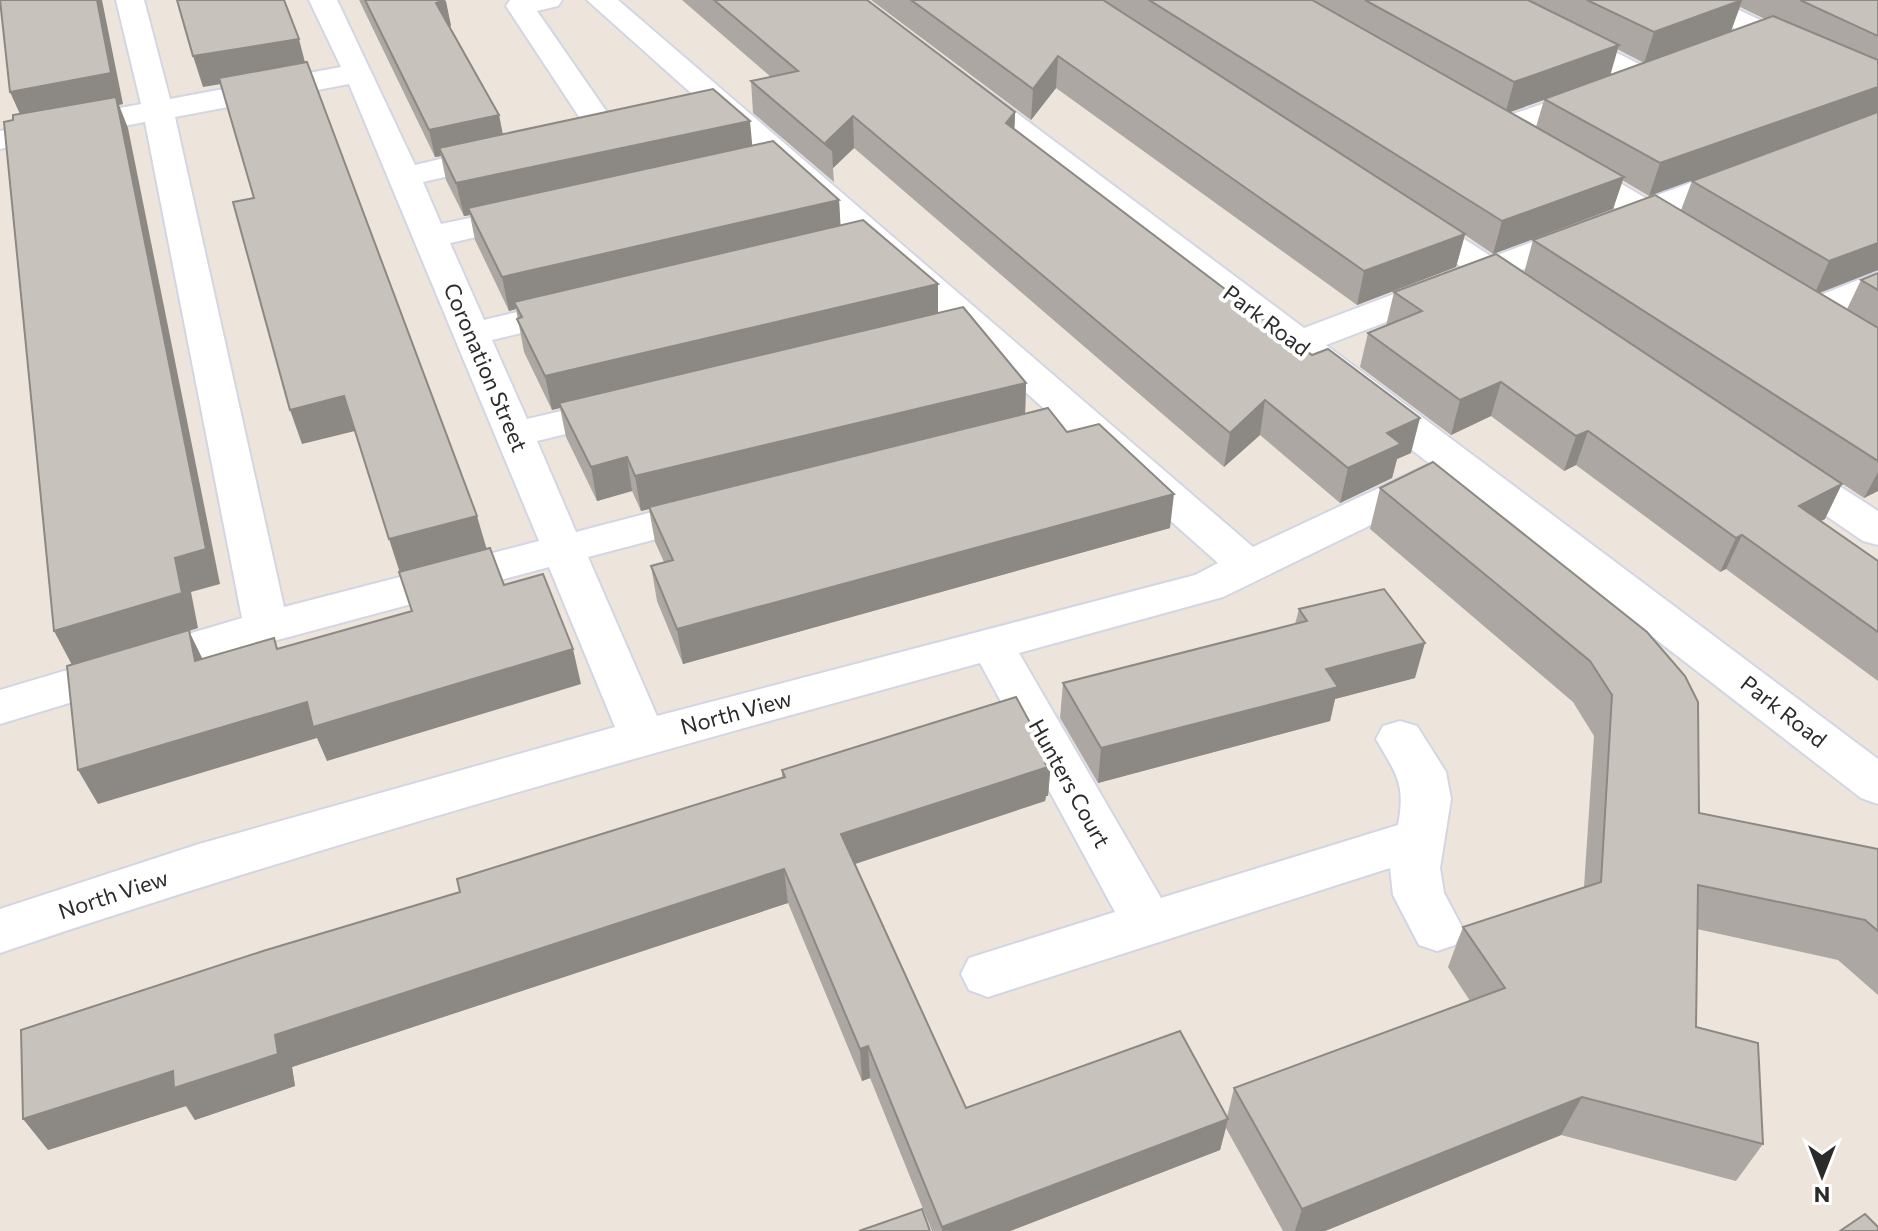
<svg xmlns="http://www.w3.org/2000/svg" width="1878" height="1231" viewBox="0 0 1878 1231" font-family="Commissioner,sans-serif">
	<rect width="100%" height="100%" fill="#ede5dc"/>
	<g fill="none" stroke-linecap="round" stroke-linejoin="round">
		<defs>
			<g id="minor">
				<path d="M116,0H144L170,99L341,67L309,0H337L415,165L503,144L514,147L519,154L514,161L423,182L441,224L532,205L544,208L549,215L544,222L450,243L484,320L574,298L587,301L592,309L587,317L492,340L527,419L622,397L636,401L641,409L636,417L537,441L576,532L710,497L725,501L731,511L725,521L588,557L657,716L1195,575L1218,563L1072,433L1002,450L988,447L982,438L988,429L1050,414L587,0H618L1253,547L1430,464L956,96L952,90L956,84H978L1304,328L1463,268L1400,227L1395,220L1400,213L1412,210L1424,213L1492,257L1618,210L1554,171L1549,164L1554,157L1565,154L1576,157L1647,199L1730,168L1741,165L1752,168L1757,175L1752,182L1671,213L1696,228L1701,235L1696,242C1674,248 1660,235 1642,224L1516,272L1543,294L1538,302C1516,307 1503,296 1486,284L1326,345L1878,759V804L1861,798L1455,484L1223,597L1019,653L1161,898L1398,825C1406,783 1396,774 1376,739L1383,726L1400,721L1417,726L1446,772L1451,799L1440,868L1444,893L1463,929L1455,945L1437,951L1419,945L1393,895L1390,868L988,997L969,990L961,974L969,958L1115,912L980,663C651,753 323,844 0,953V909L199,844L615,727L549,567L270,642L0,724V690L242,618L145,122L0,149V131L141,104ZM349,84L539,541L284,607L175,117Z"/>
				<path d="M510,0H562L558,6L537,11L620,131L615,138H593L506,6Z"/>
				<path d="M1475,0H1511L1653,71L1657,77L1653,83H1631L1479,6Z"/>
				<path d="M1682,0H1718L1878,76V96L1686,6Z"/>
				<path d="M1597,85L1608,88L1612,94L1608,100L1504,137L1493,135L1488,128L1493,121Z"/>
				<path d="M1878,272V296L1824,320L1811,323L1798,320L1793,312L1798,304Z"/>
				<path d="M1785,456L1799,460L1878,511V545L1863,541L1771,478L1765,469L1771,460Z"/>
			</g>
		</defs>
		<use href="#minor" stroke="#d2d6e4" stroke-width="4"/>
		<use href="#minor" fill="#fff" fill-rule="evenodd"/>
	</g>
	<g fill="#aca7a2" fill-rule="evenodd">
		<path d="M359,0H445L451,26L450,27L499,115L503,134L752,146L839,200L840,226L938,284V312L1026,383L1025,414L1067,432L1170,528L683,664L657,601L651,566L664,562L655,542L649,509L641,511L632,491L597,501L566,437L560,408L552,410L524,352L516,309L509,311L475,240L470,215L464,216L446,180L441,156L435,157Z"/>
		<path d="M682,0H867L1015,112L1014,129L1411,453L1397,459L1392,478L1340,503L1260,435L1224,467L854,148L833,168L834,182L753,113L751,81L771,77Z"/>
		<path d="M871,0H1878V270L1819,293L1847,309L1861,280L1878,273V491L1864,498L1698,388L1825,519L1820,521L1878,561V681L1726,569L1720,572L1576,465L1564,471L1491,416L1451,435L1360,367L1368,333L1386,326L1394,292L1524,273L1533,240L1681,210L1692,181L1742,162L1649,196L1622,180L1613,209L1493,254L1465,235L1456,267L1357,305L1056,88L1031,120ZM1740,7L1765,19L1731,31ZM1617,49L1644,63L1610,75ZM1544,100L1536,127L1509,112Z"/>
		<path d="M1380,488L1647,632L1699,813L1878,849V995L1838,960L1697,929L1696,1027L1763,1144L1736,1181L1561,1135L1325,1231H1283L1226,1128L1220,1150L1010,1231H932L870,1078L862,1081L788,903L292,1067L295,1086L195,1120L186,1106L48,1150L460,892L782,778V770L1051,761L1048,796H1046L1045,801L854,864L966,1108L1227,1117L1234,1088L1470,1001L1448,967L1463,927L1584,887L1594,736L1573,702L1370,529Z"/>
		<path d="M1299,609L1415,678L1335,699L1330,721L1098,783L1060,718L1063,683L1295,624Z"/>
	</g>
	<g fill="#8c8884">
		<path d="M97,0H102L123,104L119,105L128,128L220,584L191,592L198,628L189,631L205,664L72,665L54,631L24,123L10,92Z"/>
		<path d="M1742,0L1731,31L1644,63L1654,32Z"/>
		<path d="M446,1L451,26L442,28L436,3Z"/>
		<path d="M299,39L307,70L203,87L193,56Z"/>
		<path d="M1619,45L1610,76L1505,114L1514,82Z"/>
		<path d="M1058,56L1056,88L1031,120L1033,89Z"/>
		<path d="M1878,87V113L1649,196L1660,163Z"/>
		<path d="M1015,112L1014,144L1006,123Z"/>
		<path d="M499,115L504,142L439,148L441,156L435,157L429,130Z"/>
		<path d="M853,116L854,148L833,168L832,150L826,142Z"/>
		<path d="M750,121L753,153L468,208L470,215L464,216L456,183Z"/>
		<path d="M1624,177L1613,209L1493,254L1502,221Z"/>
		<path d="M839,200L841,232L514,302L516,309L509,311L502,277Z"/>
		<path d="M1465,234L1456,267L1357,305L1364,271Z"/>
		<path d="M1878,243V270L1814,295L1829,261Z"/>
		<path d="M938,284V317L559,403L560,408L552,410L545,376Z"/>
		<path d="M1501,382L1491,416L1451,435L1460,400Z"/>
		<path d="M1026,383L1025,417L641,511L635,476Z"/>
		<path d="M344,396L355,431L302,444L290,410Z"/>
		<path d="M1265,400L1260,435L1224,467L1230,433Z"/>
		<path d="M1420,418L1411,453L1397,459L1392,478L1340,503L1348,468L1387,433Z"/>
		<path d="M1588,431L1576,465L1564,471L1576,436Z"/>
		<path d="M627,457L632,491L597,501L591,467Z"/>
		<path d="M1878,472V491L1864,498Z"/>
		<path d="M1842,484L1825,519L1782,541L1799,506Z"/>
		<path d="M1174,494L1170,528L683,664L677,629Z"/>
		<path d="M477,516L487,550L400,573L389,539Z"/>
		<path d="M1742,535L1726,569L1720,572L1736,538Z"/>
		<path d="M1425,643L1415,678L1335,699L1330,721L1098,783L1101,748L1326,669Z"/>
		<path d="M573,649L581,684L327,761L317,738L98,804L78,770L307,702Z"/>
		<path d="M1051,761L1048,796H1046L1045,801L843,868L841,834Z"/>
		<path d="M784,869L788,903L292,1067L295,1086L195,1120L186,1106L48,1150L23,1119L275,1035Z"/>
		<path d="M868,1046L870,1078L862,1081L860,1049Z"/>
		<path d="M1582,1097L1561,1135L1325,1231H1295L1302,1209Z"/>
		<path d="M1228,1119L1220,1150L1010,1231H942V1227Z"/>
	</g>
	<g fill="#c8c2bc" stroke="#8c8884" stroke-width="2">
		<path d="M0,0H97L111,73L10,92Z"/>
		<path d="M177,0H284L299,39L193,56Z"/>
		<path d="M365,0H445L436,3L499,115L429,130Z"/>
		<path d="M714,0H867L1015,112L1006,123L1312,355L1328,349L1420,418L1387,433L1401,444L1348,468L1265,400L1230,433L853,116L826,142L832,150L751,81L798,71Z"/>
		<path d="M911,0H1103L1465,234L1364,271L1058,56L1033,89Z"/>
		<path d="M1149,0H1312L1624,177L1502,221Z"/>
		<path d="M1365,0H1528L1619,45L1514,82Z"/>
		<path d="M1587,0H1742L1654,32Z"/>
		<path d="M1800,0H1878V36Z"/>
		<path d="M1773,16L1878,60V87L1660,163L1544,99Z"/>
		<path d="M307,62L477,516L389,539L344,396L290,410L233,202L254,198L219,78Z"/>
		<path d="M713,89L750,121L456,183L439,148Z"/>
		<path d="M116,97L206,549L175,558L182,593L54,631L4,122L13,120V115Z"/>
		<path d="M1878,112V243L1829,261L1692,181Z"/>
		<path d="M773,141L839,200L502,277L468,208Z"/>
		<path d="M1655,195L1878,328V461L1533,240Z"/>
		<path d="M863,220L938,284L545,376L517,319L522,317L514,302Z"/>
		<path d="M1496,254L1842,484L1799,506L1878,561V632L1742,535L1736,538L1588,431L1576,436L1501,382L1460,400L1368,333L1422,311L1394,292Z"/>
		<path d="M1878,273V290L1861,280Z"/>
		<path d="M963,307L1026,383L635,476L627,457L591,467L559,403Z"/>
		<path d="M1048,408L1067,432L1099,424L1174,494L677,629L651,566L673,560L649,507Z"/>
		<path d="M1433,462L1647,632L1685,676L1698,702L1699,813L1878,849V931L1865,920L1698,885L1696,1027L1758,1043L1763,1144L1582,1097L1302,1209L1234,1088L1505,988L1463,927L1601,882L1612,695L1590,661L1380,488Z"/>
		<path d="M490,548L504,585L543,574L573,649L313,727L307,702L78,770L67,666L189,630L195,661L274,638L277,649L412,611L399,572Z"/>
		<path d="M1384,589L1425,643L1326,669L1338,687L1101,748L1063,683L1307,621L1299,609Z"/>
		<path d="M1016,697L1051,761L1045,763L1048,767L841,834L966,1108L1180,1031L1228,1119L942,1227L868,1046L860,1049L784,869L275,1035L278,1054L174,1088L173,1071L23,1119L21,1030L263,951L460,892L457,879L785,777L782,770Z"/>
		<path d="M922,1209L930,1231H859Z"/>
		<path d="M1865,1214L1878,1227V1231H1840Z"/>
	</g>
	<g text-anchor="middle" dominant-baseline="central" stroke-width="8" stroke-linejoin="round" paint-order="stroke">
		<g font-size="22" fill="#2b2b2b" stroke="#fff">
			<text transform="translate(1267 320) rotate(37)">Park Road</text>
			<text transform="translate(486 367) rotate(67)">Coronation Street</text>
			<text transform="translate(1784 711) rotate(38)">Park Road</text>
			<text transform="translate(736 712) rotate(-15)">North View</text>
			<text transform="translate(1070 783) rotate(61)">Hunters Court</text>
			<text transform="translate(113 894) rotate(-18)">North View</text>
		</g>
	</g>
	<g transform="translate(1822 1175) rotate(180)" stroke="#ffffff" stroke-width="6" paint-order="stroke">
	<path d="M0-6L14 30L0 20L-14 30Z" fill="#2b2b2b"/>
	<text y="-12" font-size="22" font-weight="bold" text-anchor="middle" fill="#2b2b2b">N</text>
	</g>
</svg>
